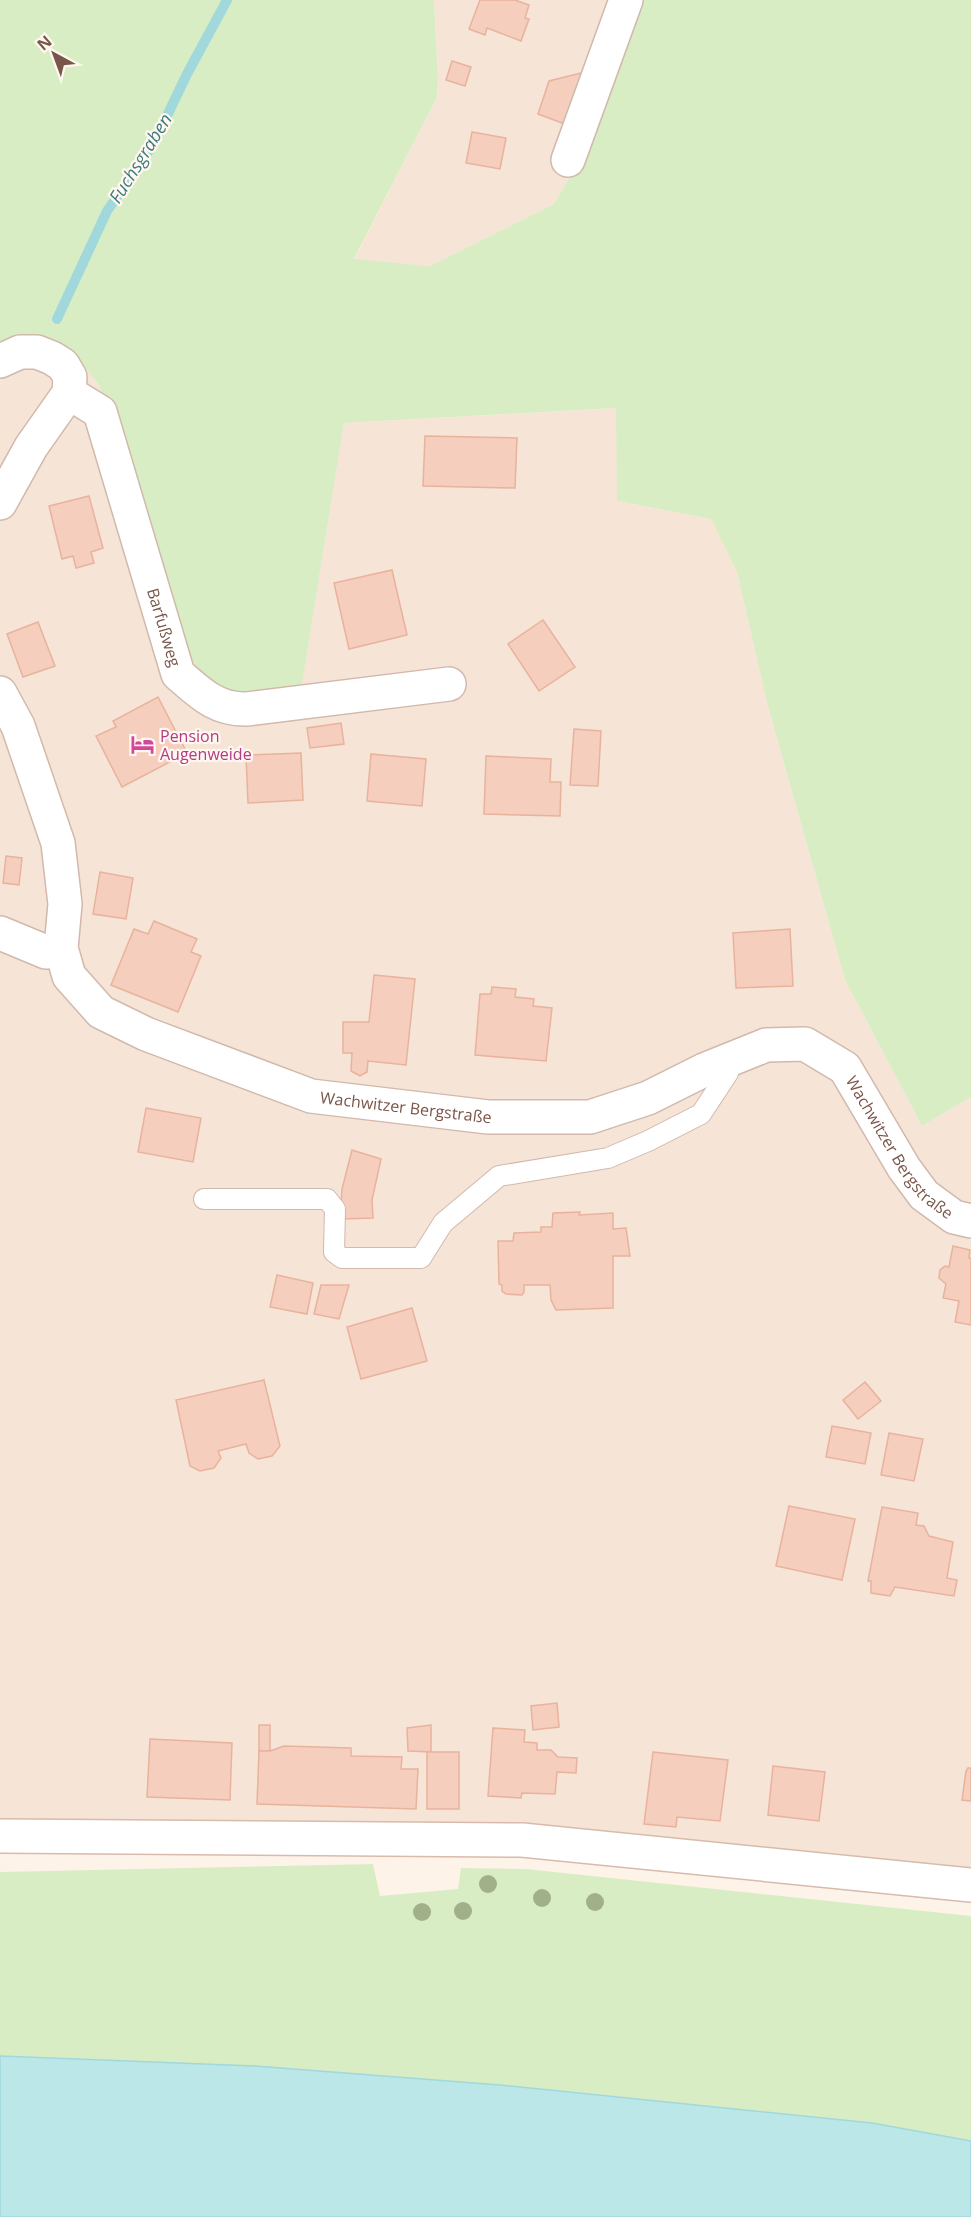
<svg xmlns="http://www.w3.org/2000/svg" width="971" height="2217" viewBox="0 0 971 2217" font-family="'Open Sans',sans-serif">
	<rect width="100%" height="100%" fill="#fef3e8"/>
	<g fill="#f6e4d6">
		<path d="M434,0H642L576,166L554,204L430,266L354,260L437,97L438,76Z"/>
		<path d="M12,336L44,339L72,351L99,385L184,664L302,683L344,423L617,408V501L711,519L737,572L767,703L845,980L922,1126L971,1097V1870L702,1841L522,1825L400,1822L0,1821V342Z"/>
	</g>
	<g fill="#d9edc5">
		<path d="M0,0H434L438,76L437,97L354,259L430,266L554,204L576,166L642,0H971V1097L922,1126L845,980L767,703L737,572L711,519L617,501L616,408L344,423L302,684L272,699L229,694L184,665L99,385L72,351L43,339L12,336L0,342Z"/>
		<path d="M373,1864L380,1896L458,1889L461,1868L526,1869L971,1916V2141L872,2123L500,2085L255,2066L0,2056V1872Z"/>
	</g>
	<path fill="#bbe7e9" stroke="#a0d8dc" stroke-width="1.5" d="M0,2056L255,2066L500,2085L872,2123L971,2141V2217H0Z"/>
	<g fill="none" stroke-linecap="round" stroke-linejoin="round">
		<path stroke="#a0d8dc" stroke-width="10" d="M57,319L107,211L153,145L187,74L227,0"/>
	</g>
	<g fill="#f5cebe" stroke="#e9b29d" stroke-width="1.5">
		<path d="M480,0H515L529,5L525,18L529,19L521,41L487,28L485,35L469,29Z"/>
		<path d="M452,61L471,67L465,86L446,80Z"/>
		<path d="M585,72L570,126L538,114L549,81Z"/>
		<path d="M472,132L506,138L500,169L466,163Z"/>
		<path d="M425,436L517,438L515,488L423,486Z"/>
		<path d="M89,496L103,548L91,552L94,563L76,568L73,556L62,559L49,506Z"/>
		<path d="M392,570L407,635L349,649L334,583Z"/>
		<path d="M543,620L575,667L539,691L508,644Z"/>
		<path d="M38,622L55,666L23,677L7,634Z"/>
		<path d="M158,697L187,753L122,787L96,736L116,727L113,721Z"/>
		<path d="M341,723L344,744L310,748L307,728Z"/>
		<path d="M574,729L601,731L598,786L570,785Z"/>
		<path d="M301,753L303,800L248,803L246,755Z"/>
		<path d="M371,754L426,759L422,806L367,801Z"/>
		<path d="M486,756L551,759L550,782H561L560,816L484,814Z"/>
		<path d="M6,856L22,858L19,885L3,883Z"/>
		<path d="M100,872L133,878L126,919L93,914Z"/>
		<path d="M154,921L197,939L191,952L201,956L178,1012L111,985L134,929L148,934Z"/>
		<path d="M790,929L793,986L736,988L733,933Z"/>
		<path d="M374,975L415,979L406,1065L368,1061L367,1072L360,1076L351,1071L352,1053H343V1022H369Z"/>
		<path d="M492,987L516,989L515,997L534,999L533,1006L552,1008L546,1061L475,1055L480,994H491Z"/>
		<path d="M146,1108L201,1118L193,1162L138,1152Z"/>
		<path d="M352,1150L381,1159L372,1200L373,1218L340,1219L342,1189Z"/>
		<path d="M580,1212L579,1215L613,1213V1229L626,1228L630,1256H613V1308L556,1310L551,1300L550,1285H524V1292L522,1295L506,1294L502,1291V1285L499,1284L498,1241H513L514,1233L541,1232V1227H552L553,1213Z"/>
		<path d="M953,1246L970,1250L969,1258H971V1325L955,1322L959,1301L943,1298L946,1284L939,1278L940,1270L945,1266L949,1267Z"/>
		<path d="M277,1275L313,1283L307,1314L270,1307Z"/>
		<path d="M321,1285H349L339,1319L314,1314Z"/>
		<path d="M412,1308L427,1361L361,1379L347,1327Z"/>
		<path d="M264,1380L280,1446L272,1456L258,1459L249,1453L246,1444L218,1451L221,1458L214,1468L200,1471L190,1466L176,1400Z"/>
		<path d="M865,1382L881,1401L858,1419L843,1400Z"/>
		<path d="M832,1426L871,1433L865,1464L826,1457Z"/>
		<path d="M889,1433L923,1439L914,1481L881,1475Z"/>
		<path d="M789,1506L855,1519L842,1580L776,1566Z"/>
		<path d="M882,1507L918,1513L916,1525L924,1526L929,1536L953,1542L947,1578L957,1580L954,1596L895,1587L890,1596L871,1593V1581H868Z"/>
		<path d="M557,1703L559,1727L533,1730L531,1706Z"/>
		<rect x="259" y="1725" width="11" height="26"/>
		<path d="M431,1725V1752L408,1751L407,1728Z"/>
		<path d="M493,1728L525,1730L524,1742L537,1743V1750H551L558,1757L577,1758L576,1773L557,1772L555,1794L522,1793L521,1798L488,1796Z"/>
		<path d="M150,1739L232,1743L230,1800L147,1797Z"/>
		<path d="M284,1746L351,1748V1756L402,1757L401,1769H418L416,1809L257,1804L259,1751H270Z"/>
		<rect x="427" y="1752" width="32" height="57"/>
		<path d="M653,1752L728,1760L720,1821L677,1817L676,1827L644,1824Z"/>
		<path d="M773,1766L825,1772L819,1821L768,1815Z"/>
		<path d="M968,1768H971V1801L962,1800L966,1771Z"/>
	</g>
	<g fill="none" stroke-linecap="round" stroke-linejoin="round">
		<defs>
			<path id="service" d="M204,1199H327L335,1209L334,1252L342,1258H421L443,1223L499,1176L608,1158L648,1141L701,1114L728,1073L724,1062"/>
			<g id="minor">
				<path d="M568,160L626,0"/>
				<path d="M0,361L20,352H37L52,358L63,365L70,377L69,393L31,447L0,503"/>
				<path id="s1" d="M69,393L100,412L178,674C200,693 216,710 247,709L449,684"/>
				<path id="s2" d="M0,693L18,726L58,843L65,904L61,948L69,976L101,1012L146,1034L311,1096L488,1117H590L648,1098L704,1070L766,1045L805,1044L845,1068L904,1168L924,1195L954,1217L971,1221"/>
				<path d="M0,933L46,952L61,948"/>
			</g>
			<path id="secondary" d="M0,1836L522,1840L971,1885"/>
		</defs>
		<use href="#service" stroke="#d1b9ac" stroke-width="22"/>
		<use href="#minor" stroke="#d1b9ac" stroke-width="36"/>
		<use href="#secondary" stroke="#d7bbac" stroke-width="36"/>
		<use href="#service" stroke="#fff" stroke-width="20"/>
		<use href="#minor" stroke="#fff" stroke-width="33"/>
		<use href="#secondary" stroke="#fff" stroke-width="33"/>
	</g>
	<g fill="#a2b08a">
		<circle cx="488" cy="1884" r="9"/>
		<circle cx="542" cy="1898" r="9"/>
		<circle cx="595" cy="1902" r="9"/>
		<circle cx="463" cy="1911" r="9"/>
		<circle cx="422" cy="1912" r="9"/>
	</g>
	<defs>
		<symbol id="hotel-bare" viewBox="-9 -9 18 18"><path d="M-6-4.5h1.5V1H6V5H4.5V3h-9V5H-6ZM-4 0a1.8 1.8 0 1 1 3.6 0ZM.5 0V-2.5h3Q6-2.5 6 0Z" fill="#d1479c" stroke="#fff7f0" stroke-width="2.5" paint-order="stroke"/></symbol>
	</defs>
	<g fill-rule="evenodd">
		<use href="#hotel-bare" x="126" y="728" width="33" height="33"/>
	</g>
	<g text-anchor="middle" dominant-baseline="central" stroke-width="4.5" stroke-linejoin="round" paint-order="stroke">
		<g font-size="16" fill="#7a564a" stroke="#fff7f0">
			<text stroke="none"><textPath href="#s1" startOffset="261">Barfußweg</textPath></text>
			<text stroke="none"><textPath href="#s2" startOffset="666">Wachwitzer Bergstraße</textPath></text>
			<text stroke="none"><textPath href="#s2" startOffset="1224">Wachwitzer Bergstraße</textPath></text>
		</g>
		<g font-size="16" fill="#b23c85" stroke="#fff7f0" text-anchor="start">
			<text x="160" y="736">Pension<tspan x="160" dy="18">Augenweide</tspan></text>
		</g>
		<g font-size="18" font-style="italic" fill="#3c7c80" stroke="#fff7f0">
			<text transform="translate(140 158) rotate(-58)">Fuchsgraben</text>
		</g>
	</g>
	<g transform="translate(54 54) rotate(319)" stroke="#fff7f0" stroke-width="4.5" paint-order="stroke">
	<path d="M0-4.5L10 22L0 15L-10 22Z" fill="#7a564a"/>
	<text y="-9" font-size="16" font-weight="bold" text-anchor="middle" fill="#7a564a">N</text>
	</g>
</svg>
